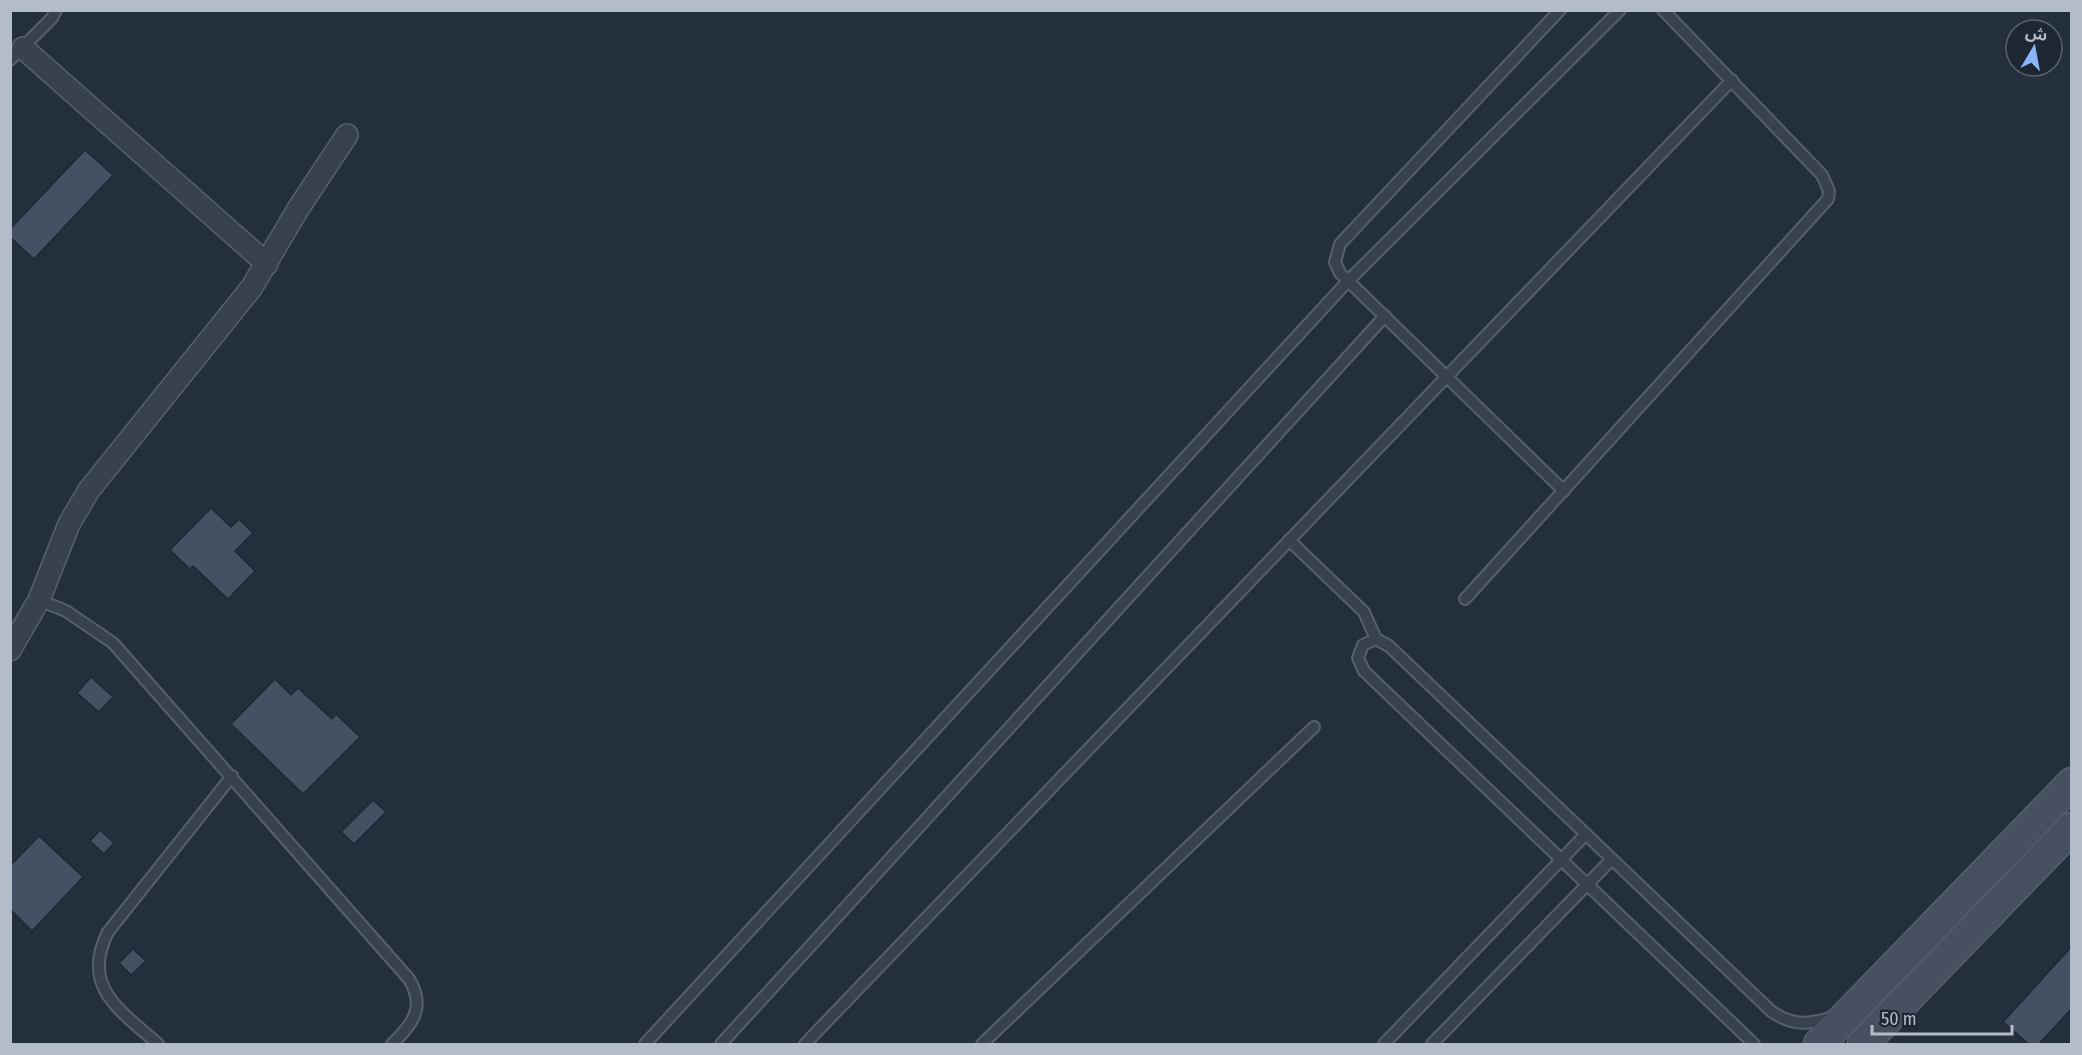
<svg xmlns="http://www.w3.org/2000/svg" width="2082" height="1055" viewBox="0 0 2082 1055" font-family="'Fira Sans Condensed','Noto Sans Arabic',sans-serif">
	<rect width="100%" height="100%" fill="#242f3e"/>
	<g fill="#455162" stroke="#1f2835" stroke-width="1.5">
		<path d="M85,150L113,175L34,259L10,237V229Z"/>
		<path d="M211,508L231,527L239,519L253,533L235,551L255,571L228,599L193,566L190,569L170,550Z"/>
		<path d="M91,677L113,697L99,712L77,693Z"/>
		<path d="M275,679L291,695L298,688L332,719L336,714L360,737L303,794L231,724Z"/>
		<path d="M373,800L386,812L354,844L341,832Z"/>
		<path d="M100,830L114,843L104,854L90,841Z"/>
		<path d="M39,836L83,877L32,931L10,909V866Z"/>
		<path d="M2072,946V1008L2039,1044H2029L2003,1022Z"/>
		<path d="M133,949L146,961L131,975L119,963Z"/>
	</g>
	<g fill="none" stroke-linecap="round" stroke-linejoin="round">
		<defs>
			<g id="lane">
				<path d="M1560,10L1340,244L1335,262L1340,273L1564,491"/>
				<path d="M10,60L52,18L56,10"/>
				<path d="M1289,540L1364,612L1376,639"/>
				<path d="M1465,599L1828,199L1829,191L1822,175L1663,10"/>
				<path d="M39,600L66,611L113,643L409,979C426,1007 413,1024 392,1044"/>
				<path d="M158,1044C121,1011 80,987 108,932L232,776"/>
				<path d="M645,1044L1348,281L1620,10"/>
				<path d="M721,1044L1385,316"/>
				<path d="M805,1044L1732,80"/>
				<path d="M982,1044L1314,727"/>
				<path d="M1384,1044L1586,834"/>
				<path d="M1432,1044L1612,859"/>
				<path d="M1754,1044L1364,671L1358,658L1363,645L1376,639L1389,646L1771,1011C1792,1026 1809,1025 1833,1017"/>
			</g>
			<g id="street">
				<path d="M23,48L267,264"/>
				<path d="M10,650L39,600L69,524L89,490L252,287L298,209L347,135"/>
			</g>
			<g id="secondary">
				<path d="M1819,1044L2072,783"/>
				<path d="M1863,1044L2072,828"/>
			</g>
		</defs>
		<use href="#lane" stroke="#565f6c" stroke-width="14"/>
		<use href="#street" stroke="#565f6c" stroke-width="24"/>
		<use href="#secondary" stroke="#565f6c" stroke-width="33"/>
		<use href="#lane" stroke="#38414e" stroke-width="10"/>
		<use href="#street" stroke="#38414e" stroke-width="21"/>
		<use href="#secondary" stroke="#465061" stroke-width="30"/>
	</g>
	<rect width="2082" height="1055" fill="none" stroke="#b4bcc9" stroke-width="24"/>
	<g transform="translate(2034 48) rotate(10)"><circle r="28" fill="#1d2633" stroke="#59626f" stroke-width="1.5"/>
	<path d="M0-4.5L10 22L0 15L-10 22Z" fill="#8ab4f8"/>
	<text y="-9" font-size="16" font-weight="bold" text-anchor="middle" fill="#b4bcc9">ش</text>
	</g>
	<path d="M1872 1025v9h140v-9" fill="none" stroke="#b4bcc9" stroke-width="3"/>
	<text x="1881" y="1025" font-size="18" fill="#b4bcc9" stroke="#1d2633" stroke-width="4.5" paint-order="stroke">50 m</text>
</svg>
